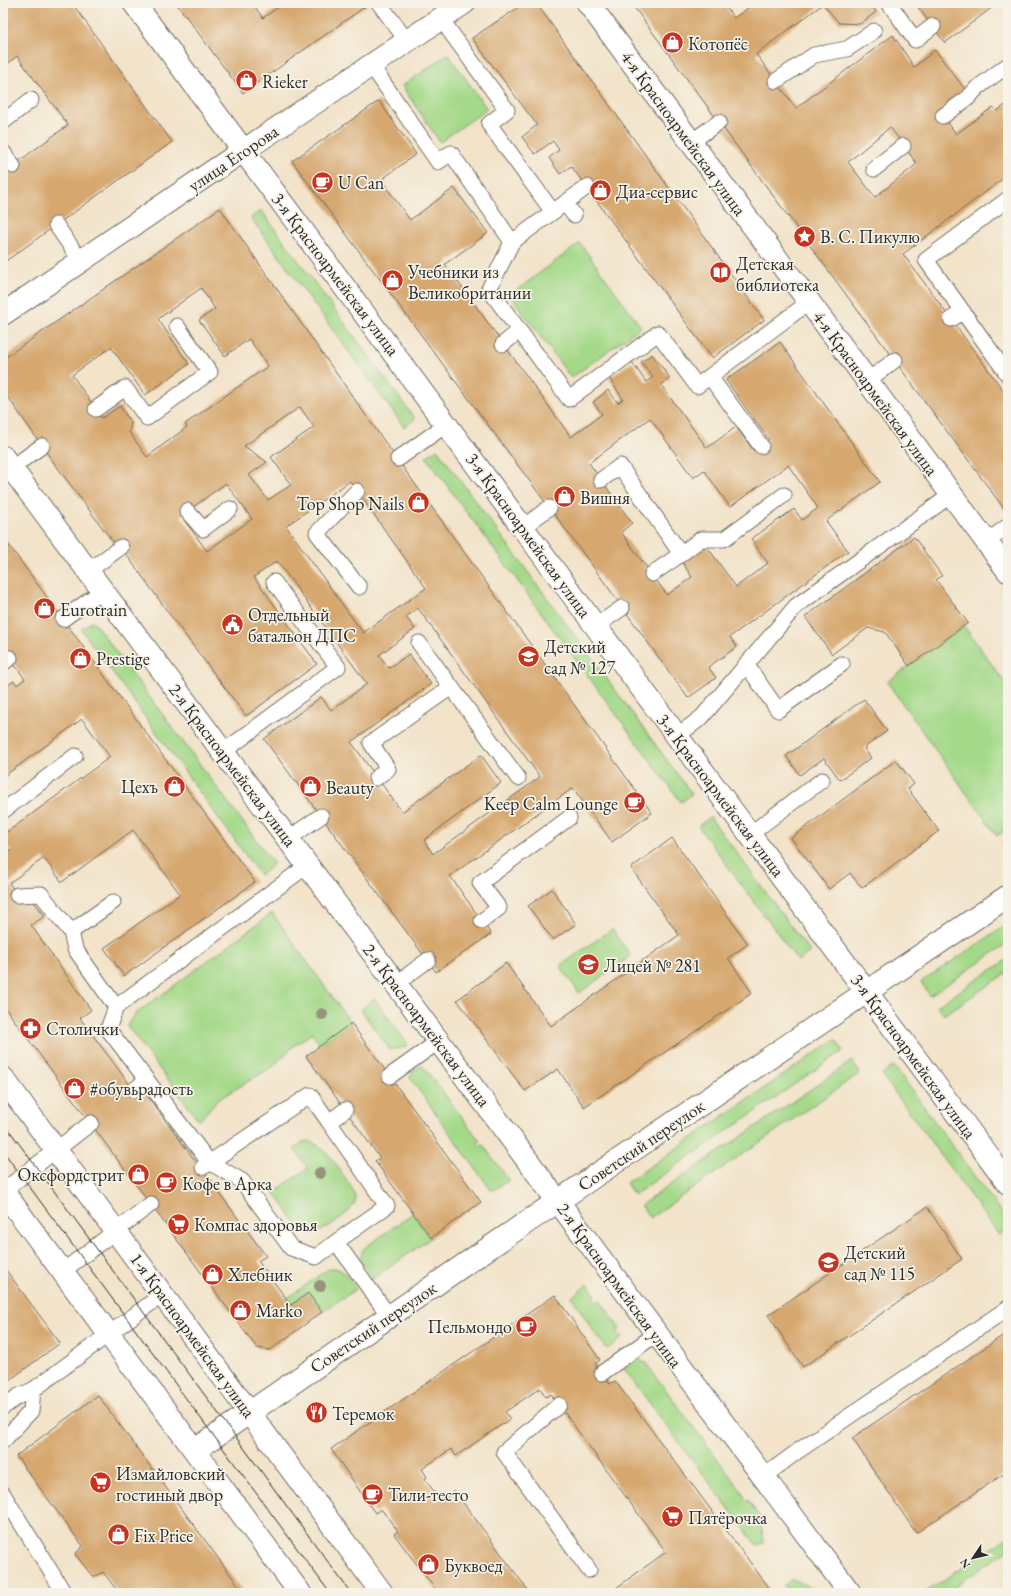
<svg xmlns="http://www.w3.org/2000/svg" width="1011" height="1596" viewBox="0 0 1011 1596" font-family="'EB Garamond',serif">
	<rect width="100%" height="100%" fill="#f7f3e8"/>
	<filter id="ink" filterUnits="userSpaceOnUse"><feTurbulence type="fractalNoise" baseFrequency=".025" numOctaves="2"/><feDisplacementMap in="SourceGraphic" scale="8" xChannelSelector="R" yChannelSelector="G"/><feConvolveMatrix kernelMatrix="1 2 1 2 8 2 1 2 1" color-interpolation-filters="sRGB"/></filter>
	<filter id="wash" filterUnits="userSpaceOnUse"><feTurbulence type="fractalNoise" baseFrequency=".012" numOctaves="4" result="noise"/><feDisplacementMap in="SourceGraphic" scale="16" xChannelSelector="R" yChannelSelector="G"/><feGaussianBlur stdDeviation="0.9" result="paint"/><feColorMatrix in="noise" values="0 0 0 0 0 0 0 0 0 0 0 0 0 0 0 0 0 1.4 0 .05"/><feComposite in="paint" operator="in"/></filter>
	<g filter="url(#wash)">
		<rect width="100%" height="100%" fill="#f2e3c9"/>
		<g fill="#a4d989" stroke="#68825a">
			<path d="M448,54L487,109L440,142L402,86Z"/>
			<path d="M261,210L415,419L404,427L251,218Z"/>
			<path d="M580,243L641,327L571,378L510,295Z"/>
			<path d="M437,449L692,794L681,802L426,457Z"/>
			<path d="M93,621L274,864L260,875L81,629Z"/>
			<path d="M964,626L1008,687V828L997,836L887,682Z"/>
			<path d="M710,817L810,952L798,961L698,826Z"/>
			<path d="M272,913L351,1023L320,1045L312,1033L292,1047L274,1066L217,1100L199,1121L127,1026L133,1016Z"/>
			<path d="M1008,924V943L930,996L921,982Z"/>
			<path d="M612,929L631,956L579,993L560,966Z"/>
			<path d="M1008,959V972L944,1015L937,1006Z"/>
			<path d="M374,998L407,1043V1047L390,1050L361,1010Z"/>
			<path d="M836,1039L843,1051L634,1195L626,1183Z"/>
			<path d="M852,1061L860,1073L650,1218L641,1205Z"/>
			<path d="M421,1066L424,1067L480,1141L478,1143L480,1146L483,1145L508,1179V1181L493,1190H491L410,1078C411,1074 416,1067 421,1066Z"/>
			<path d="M894,1066L1008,1222V1228L999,1235L882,1075Z"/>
			<path d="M308,1141C327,1145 342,1174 353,1190C354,1194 356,1197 355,1202C353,1211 323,1233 313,1233C307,1234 303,1231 299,1228L274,1192L308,1168L294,1149L303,1142Z"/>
			<path d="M413,1213L431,1238L373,1279C365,1267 357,1263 363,1249Z"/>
			<path d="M334,1268C345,1269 350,1280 356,1289L322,1312L308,1293L291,1305L286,1299L327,1270Z"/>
			<path d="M588,1284L596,1296L594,1298L597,1302L600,1300L620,1329L617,1331L622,1338L607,1349L594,1332L572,1297Z"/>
			<path d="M639,1357L643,1363L645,1362L745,1496L744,1498L747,1501L748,1500L760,1518L764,1543L757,1546L624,1369Z"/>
			<path d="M1008,1537V1550L945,1593L926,1592Z"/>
			<path d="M792,1579L808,1586L817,1593H790L784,1585Z"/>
		</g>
		<g id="blocks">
			<g fill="#d6a870" fill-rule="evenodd">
				<path d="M3,3H72L172,142L3,263V173L68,125L17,56L3,67Z"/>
				<path d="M176,3H252L263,18L284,3H370L243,93Z"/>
				<path d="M525,3H536L764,320L712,358L571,166L560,174L549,158L559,150L553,141L535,154L522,137L537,125L472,38Z"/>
				<path d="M631,3H723L734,18L755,3H870L876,12L860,24L839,23L823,4L756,54L796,108L893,35L914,67L935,50L967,92L940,111L956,134L993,107L997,111L1008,103V175L903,254L1008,397V514ZM890,127L917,164L875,197L848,162Z"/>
				<path d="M915,3H998L945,43Z"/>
				<path d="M379,101L416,154L381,180L410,220L454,188L488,233L445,264L571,437L602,414L593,402L608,390L618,403L623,399L609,378L632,362L646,382L653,377L641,362L652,354L670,378L661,385L707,448L736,427L754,451L769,440L726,380L780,342L880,482L826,521L848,551L730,637L737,647L708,667L716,678L688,698L586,557L292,161ZM650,418L693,478L704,470L730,507L788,465L818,508L802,520L794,509L751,539L768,563L736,587L706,545L682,562L692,577L667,595L621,532L632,523L589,463Z"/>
				<path d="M220,208L374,427L652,813L612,842L573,788L450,876L491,934L436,972L264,739L321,697L331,710L367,684L277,561L254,577L317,664L246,716L170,615L121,547L113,542L49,456L3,390V359ZM201,288L215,309L199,320L225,356L249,339L268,366L185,424L187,427L147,457L129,432L131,423L120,406L102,418L72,375L111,347L145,395L189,364L158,319ZM300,407L314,427L271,457L291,485L268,500L249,475L267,462L244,446ZM350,481L426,588L363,633L286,526ZM226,483L252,519L207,551L181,516ZM418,608L540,777L433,854L424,840L501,783L481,755L402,812L351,742L431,684L409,654L389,668L379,655L415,629L406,617Z"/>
				<path d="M3,537L255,882L124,976L104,948L180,894L133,830L62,882L44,858L9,883L23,903L31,898L45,916L31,925L91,1010L80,1018L139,1097L145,1093L266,1256L258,1261L291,1305L308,1293L322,1312L270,1350L257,1348L3,1005V858L11,852L3,841V835L110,757L82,719L3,777V688L14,681L17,685L25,679L3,649Z"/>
				<path d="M914,537L942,576L936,580L968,623L909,666L885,632L868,628L832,654L805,617Z"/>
				<path d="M864,699L887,731L864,748L871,758L840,780L824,758L800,775L786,756Z"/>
				<path d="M896,760L914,784L908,789L939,831L862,888L850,873L829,889L791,838Z"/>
				<path d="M672,838L748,944L728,958L752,993L584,1107L558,1069L525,1091L457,1000L506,963L551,1026L679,935L631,868Z"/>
				<path d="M552,889L576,924L553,940L528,906Z"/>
				<path d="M351,1023L481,1202L431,1238L375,1161L380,1158L306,1056Z"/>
				<path d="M927,1207L962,1259L803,1367L768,1315Z"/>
				<path d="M3,1266L60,1343L3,1385Z"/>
				<path d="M555,1295L600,1360L595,1364L602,1373L610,1384L615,1381L773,1593H609L666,1552L551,1394L546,1397L540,1388L505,1412L510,1419L456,1456L451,1449L422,1469L427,1477L425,1479L440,1500L454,1490L530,1593H438L394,1534L398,1531L381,1509L375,1513L331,1449Z"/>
				<path d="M1008,1332V1471L916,1533L852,1438Z"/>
				<path d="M3,1386L10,1394L3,1399Z"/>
				<path d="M98,1395L108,1409L244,1593H119L103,1572L93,1577L75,1554L83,1546L16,1456Z"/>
			</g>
		</g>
	</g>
	<g filter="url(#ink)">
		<use href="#blocks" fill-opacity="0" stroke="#716b62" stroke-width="1"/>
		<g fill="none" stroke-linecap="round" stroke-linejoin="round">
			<defs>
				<g id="lane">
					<path d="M379,3L407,41"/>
					<path d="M889,3L915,40L933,26"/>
					<path d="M441,19L507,110L489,124L553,212"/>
					<path d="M371,65L438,162L451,153L512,242L565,203L574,215"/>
					<path d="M776,81L814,55L847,49L874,31"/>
					<path d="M943,116L968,98L977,88L1008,65"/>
					<path d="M3,122L31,100"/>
					<path d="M691,142L719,122"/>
					<path d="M3,152L13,166"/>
					<path d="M874,169L903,146"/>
					<path d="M1008,199L926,260L1008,375"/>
					<path d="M565,203L587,187"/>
					<path d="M56,225L81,261"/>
					<path d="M512,242L489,289L569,399L658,333L697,386L809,302"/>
					<path d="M951,319L963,312"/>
					<path d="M503,344L519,331"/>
					<path d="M710,377L761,446"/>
					<path d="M867,381L895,360"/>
					<path d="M96,409L125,388L147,418L210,372L177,326"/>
					<path d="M398,459L447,424"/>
					<path d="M11,468L42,446"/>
					<path d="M601,480L620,466L681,554L701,539H724L784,495"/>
					<path d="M357,491L317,533L359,587"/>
					<path d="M187,511L203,529L230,509"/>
					<path d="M523,527L549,508"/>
					<path d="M986,542L1008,526"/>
					<path d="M87,572L121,547"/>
					<path d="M652,574L681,554"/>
					<path d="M63,619L102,591"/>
					<path d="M596,626L622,608"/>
					<path d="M419,643L518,778"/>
					<path d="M3,663L10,658"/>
					<path d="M746,664L778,710L842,664"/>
					<path d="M677,736L702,717L796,606L951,495"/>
					<path d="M223,752L338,667L274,582"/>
					<path d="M376,778L388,769L371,743L451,687"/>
					<path d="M3,811L75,756"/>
					<path d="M750,834L822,780"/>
					<path d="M288,839L321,816"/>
					<path d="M308,865L116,1007L108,1029L209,1162L242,1181L291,1248L316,1257L336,1242"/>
					<path d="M17,895L41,894L71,932L113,902"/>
					<path d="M482,921L499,908L480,883L569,818"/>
					<path d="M71,932L75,949L116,1007"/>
					<path d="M396,984L428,960"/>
					<path d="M390,1076L439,1041"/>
					<path d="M134,1090L147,1080"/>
					<path d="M329,1122L387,1206L336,1242L389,1316"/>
					<path d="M203,1167L310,1095L329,1122L345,1110"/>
					<path d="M3,1191L91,1123"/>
					<path d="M63,1271L151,1204"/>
					<path d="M602,1373L656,1334"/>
					<path d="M559,1405L504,1452L589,1570"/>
					<path d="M3,1407L19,1396L33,1390L163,1294"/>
					<path d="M3,1441L31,1411L33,1390"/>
					<path d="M763,1477L798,1451L1008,1308"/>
					<path d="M3,1494L64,1593"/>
				</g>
				<g id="street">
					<path d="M134,3L1008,1183"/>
					<path d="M588,3L1008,571"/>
					<path d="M3,314L213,171L464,3"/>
					<path d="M3,457L850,1593"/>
					<path d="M195,1450L474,1258L1008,896"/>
				</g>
				<g id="secondary">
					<path d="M3,1078L382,1593"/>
					<path d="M3,1191L300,1593"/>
				</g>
			</defs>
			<use href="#lane" stroke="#716b62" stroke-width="17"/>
			<use href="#street" stroke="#716b62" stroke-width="24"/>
			<use href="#secondary" stroke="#716b62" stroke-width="24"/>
			<use href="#lane" stroke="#fff" stroke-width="15"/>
			<use href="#street" stroke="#fff" stroke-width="22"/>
			<use href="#secondary" stroke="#fff" stroke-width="22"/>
			<g stroke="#2b2b2b" stroke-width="1">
				<path d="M3,1122L351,1593"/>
				<path d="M3,1151L330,1593"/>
			</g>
		</g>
		<g fill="#95957f">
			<circle cx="322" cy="1014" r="6"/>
			<circle cx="320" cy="1173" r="6"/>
			<circle cx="320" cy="1286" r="6"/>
		</g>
	</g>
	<defs>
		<symbol id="shop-disc" viewBox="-11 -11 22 22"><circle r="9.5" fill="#c8321e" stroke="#f7f3e8"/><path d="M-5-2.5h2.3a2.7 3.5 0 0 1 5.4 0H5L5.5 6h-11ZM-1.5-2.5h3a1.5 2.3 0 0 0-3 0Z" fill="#fff"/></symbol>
		<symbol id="cafe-disc" viewBox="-11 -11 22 22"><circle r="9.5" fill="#c8321e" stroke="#f7f3e8"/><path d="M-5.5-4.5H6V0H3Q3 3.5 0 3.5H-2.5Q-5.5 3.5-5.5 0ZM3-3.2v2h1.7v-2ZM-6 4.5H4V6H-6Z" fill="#fff"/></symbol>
		<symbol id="sight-disc" viewBox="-11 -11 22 22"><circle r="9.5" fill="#c8321e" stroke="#f7f3e8"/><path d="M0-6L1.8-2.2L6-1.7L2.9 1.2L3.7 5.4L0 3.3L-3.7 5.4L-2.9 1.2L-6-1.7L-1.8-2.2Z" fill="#fff"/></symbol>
		<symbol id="library-disc" viewBox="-11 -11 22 22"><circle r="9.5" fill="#c8321e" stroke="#f7f3e8"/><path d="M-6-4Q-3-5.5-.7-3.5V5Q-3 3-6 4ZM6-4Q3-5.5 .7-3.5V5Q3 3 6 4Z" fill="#fff"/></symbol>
		<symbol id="civic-disc" viewBox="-11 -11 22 22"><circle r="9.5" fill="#c8321e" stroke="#f7f3e8"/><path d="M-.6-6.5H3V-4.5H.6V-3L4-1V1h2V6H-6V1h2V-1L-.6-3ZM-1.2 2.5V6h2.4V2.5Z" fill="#fff"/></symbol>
		<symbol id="school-disc" viewBox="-11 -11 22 22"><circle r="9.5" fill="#c8321e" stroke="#f7f3e8"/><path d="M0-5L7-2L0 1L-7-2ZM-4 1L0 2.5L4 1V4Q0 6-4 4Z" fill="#fff"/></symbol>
		<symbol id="pharmacy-disc" viewBox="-11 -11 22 22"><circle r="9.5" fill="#c8321e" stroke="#f7f3e8"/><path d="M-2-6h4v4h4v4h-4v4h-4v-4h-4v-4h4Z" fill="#fff"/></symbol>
		<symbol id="supermarket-disc" viewBox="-11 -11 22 22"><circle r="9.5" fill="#c8321e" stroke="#f7f3e8"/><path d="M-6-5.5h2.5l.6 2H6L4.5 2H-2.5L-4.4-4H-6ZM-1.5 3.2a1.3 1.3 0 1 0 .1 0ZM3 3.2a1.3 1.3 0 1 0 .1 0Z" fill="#fff"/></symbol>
		<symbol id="restaurant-disc" viewBox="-11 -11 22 22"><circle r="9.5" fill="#c8321e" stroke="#f7f3e8"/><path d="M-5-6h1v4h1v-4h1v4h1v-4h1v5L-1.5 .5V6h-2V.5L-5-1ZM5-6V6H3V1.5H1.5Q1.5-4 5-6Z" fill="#fff"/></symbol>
	</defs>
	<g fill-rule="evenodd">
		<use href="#shop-disc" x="660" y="30" width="25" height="25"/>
		<use href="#shop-disc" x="234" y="68" width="25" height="25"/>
		<use href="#cafe-disc" x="310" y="170" width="25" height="25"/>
		<use href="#shop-disc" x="588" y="178" width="25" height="25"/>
		<use href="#sight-disc" x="792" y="224" width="25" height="25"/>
		<use href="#library-disc" x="708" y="260" width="25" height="25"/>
		<use href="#shop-disc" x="380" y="268" width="25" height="25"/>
		<use href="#shop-disc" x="552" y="484" width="25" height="25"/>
		<use href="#shop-disc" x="406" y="490" width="25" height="25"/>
		<use href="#shop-disc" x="32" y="596" width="25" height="25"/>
		<use href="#civic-disc" x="220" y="612" width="25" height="25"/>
		<use href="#school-disc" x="516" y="644" width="25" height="25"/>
		<use href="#shop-disc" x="68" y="646" width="25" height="25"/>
		<use href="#shop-disc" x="162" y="774" width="25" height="25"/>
		<use href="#shop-disc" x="298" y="774" width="25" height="25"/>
		<use href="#cafe-disc" x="622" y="790" width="25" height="25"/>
		<use href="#school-disc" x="576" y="952" width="25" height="25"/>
		<use href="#pharmacy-disc" x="18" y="1016" width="25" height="25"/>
		<use href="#shop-disc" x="62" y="1076" width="25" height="25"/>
		<use href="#shop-disc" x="126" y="1162" width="25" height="25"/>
		<use href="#cafe-disc" x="154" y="1170" width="25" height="25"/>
		<use href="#supermarket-disc" x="166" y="1212" width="25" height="25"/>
		<use href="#school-disc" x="816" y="1250" width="25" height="25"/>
		<use href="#shop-disc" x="200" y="1262" width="25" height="25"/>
		<use href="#shop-disc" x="228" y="1298" width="25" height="25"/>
		<use href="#cafe-disc" x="514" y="1314" width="25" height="25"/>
		<use href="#restaurant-disc" x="304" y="1400" width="25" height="25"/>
		<use href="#supermarket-disc" x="88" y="1470" width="25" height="25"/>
		<use href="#cafe-disc" x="360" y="1482" width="25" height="25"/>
		<use href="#supermarket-disc" x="660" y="1504" width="25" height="25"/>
		<use href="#shop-disc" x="106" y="1522" width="25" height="25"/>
		<use href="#shop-disc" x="416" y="1552" width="25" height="25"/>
	</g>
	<g text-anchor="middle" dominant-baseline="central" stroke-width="3.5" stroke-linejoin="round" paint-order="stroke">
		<g font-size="18" fill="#2b2b2b" stroke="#f7f3e8" text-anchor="start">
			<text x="688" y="43">Котопёс</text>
			<text x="262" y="81">Rieker</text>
			<text x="338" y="182">U Can</text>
			<text x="616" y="191">Диа-сервис</text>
			<text x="820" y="236">В. С. Пикулю</text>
			<text x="736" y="263">Детская<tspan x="736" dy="21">библиотека</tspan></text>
			<text x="408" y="271">Учебники из<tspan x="408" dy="21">Великобритании</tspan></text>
			<text x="580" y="497">Вишня</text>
			<text x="404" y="503" text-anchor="end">Top Shop Nails</text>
			<text x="60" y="609">Eurotrain</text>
			<text x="248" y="614">Отдельный<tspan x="248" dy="21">батальон ДПС</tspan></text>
			<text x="544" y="646">Детский<tspan x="544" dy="21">сад № 127</tspan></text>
			<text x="96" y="658">Prestige</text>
			<text x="158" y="786" text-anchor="end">Цехъ</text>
			<text x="326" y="787">Beauty</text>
			<text x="618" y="803" text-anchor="end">Keep Calm Lounge</text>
			<text x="604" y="965">Лицей № 281</text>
			<text x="46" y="1028">Столички</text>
			<text x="90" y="1088">#обувьрадость</text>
			<text x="124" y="1174" text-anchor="end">Оксфордстрит</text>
			<text x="182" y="1183">Кофе в Арка</text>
			<text x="194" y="1224">Компас здоровья</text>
			<text x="844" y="1252">Детский<tspan x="844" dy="21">сад № 115</tspan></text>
			<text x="228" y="1274">Хлебник</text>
			<text x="256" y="1310">Marko</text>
			<text x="512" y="1326" text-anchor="end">Пельмондо</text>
			<text x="332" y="1413">Теремок</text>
			<text x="116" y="1473">Измайловский<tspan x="116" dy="21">гостиный двор</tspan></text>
			<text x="388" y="1494">Тили-тесто</text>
			<text x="688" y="1517">Пятёрочка</text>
			<text x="134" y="1535">Fix Price</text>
			<text x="444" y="1565">Буквоед</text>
		</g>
		<g font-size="18" fill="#2b2b2b" stroke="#f7f3e8">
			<text transform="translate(684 133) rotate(54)">4-я Красноармейская улица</text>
			<text transform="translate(233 158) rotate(-34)">улица Егорова</text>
			<text transform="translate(336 274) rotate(53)">3-я Красноармейская улица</text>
			<text transform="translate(876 393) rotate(54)">4-я Красноармейская улица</text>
			<text transform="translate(529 535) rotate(54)">3-я Красноармейская улица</text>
			<text transform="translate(233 765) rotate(53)">2-я Красноармейская улица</text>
			<text transform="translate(721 795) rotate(53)">3-я Красноармейская улица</text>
			<text transform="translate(427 1025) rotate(53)">2-я Красноармейская улица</text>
			<text transform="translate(914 1056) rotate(54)">3-я Красноармейская улица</text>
			<text transform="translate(641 1145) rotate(-34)">Советский переулок</text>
			<text transform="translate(620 1285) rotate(54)">2-я Красноармейская улица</text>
			<text transform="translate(373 1327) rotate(-34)">Советский переулок</text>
			<text transform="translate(193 1335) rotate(54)">1-я Красноармейская улица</text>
		</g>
	</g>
	<rect width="1011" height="1596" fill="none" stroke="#f7f3e8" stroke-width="16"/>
	<g transform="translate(973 1558) rotate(235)" stroke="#f7f3e8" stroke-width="3" paint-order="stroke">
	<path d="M0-3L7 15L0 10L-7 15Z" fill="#2b2b2b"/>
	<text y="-6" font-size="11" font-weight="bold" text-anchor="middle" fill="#2b2b2b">N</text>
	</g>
</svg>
